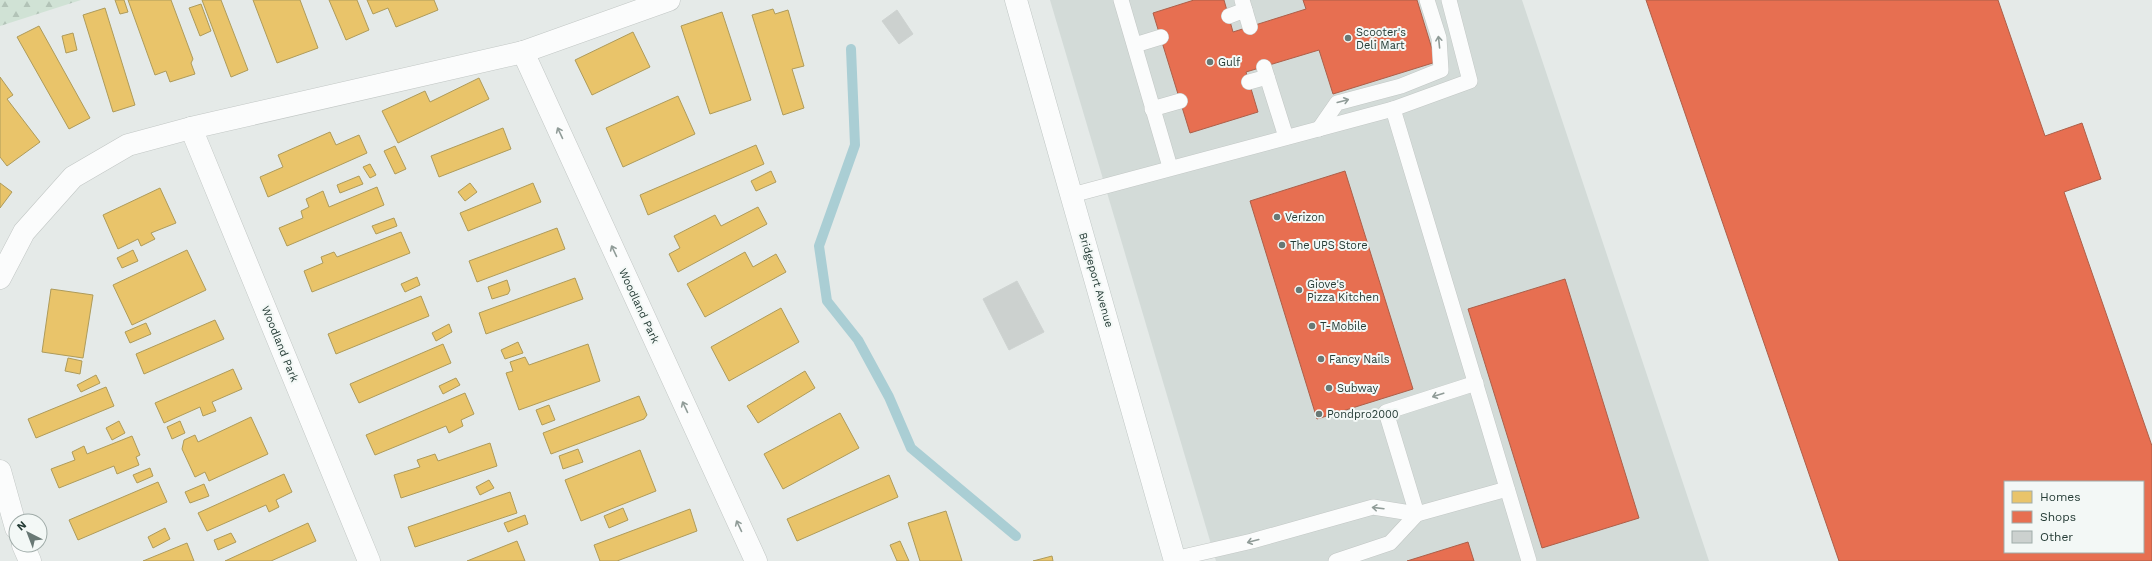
<svg xmlns="http://www.w3.org/2000/svg" width="2152" height="561" viewBox="0 0 2152 561" font-family="'Work Sans',sans-serif">
	<defs>
		<pattern id="forest-firs" width="22" height="20" patternUnits="userSpaceOnUse"><rect width="22" height="20" fill="#d0e2d5"/><path d="M5 1l3.5 6h-7zM16 11l3.5 6h-7z" fill="#b2c3b7"/></pattern>
	</defs>
	<rect width="100%" height="100%" fill="#e5eae8"/>
	<path fill="#d3dbd8" d="M1050,0H1522L1709,561H1216Z"/>
	<path fill="url(#forest-firs)" d="M0,0H81L0,26Z"/>
	<g fill="#e9c46a" stroke="#ae9b5a">
		<path d="M115,0H124L128,12L120,14Z"/>
		<path d="M128,0H171L193,59L191,63L195,74L170,82L166,71L155,75Z"/>
		<path d="M202,0H221L248,70L231,77Z"/>
		<path d="M253,0H300L318,48L277,63Z"/>
		<path d="M329,0H357L369,30L346,40Z"/>
		<path d="M367,0H434L438,10L396,27L388,8L373,14Z"/>
		<path d="M201,4L211,31L200,36L189,8Z"/>
		<path d="M105,8L135,105L113,112L83,15Z"/>
		<path d="M773,9L775,14L788,10L804,66L792,69L804,108L783,115L752,15Z"/>
		<path d="M722,12L751,100L710,114L681,26Z"/>
		<path d="M39,26L90,118L69,129L17,37Z"/>
		<path d="M633,32L650,67L592,95L575,60Z"/>
		<path d="M73,33L77,50L66,53L62,36Z"/>
		<path d="M0,77L13,95L7,99L40,142L7,166L0,157Z"/>
		<path d="M479,78L489,99L398,143L382,111L425,91L430,102Z"/>
		<path d="M678,96L695,134L623,167L606,128Z"/>
		<path d="M503,128L511,149L439,177L431,156Z"/>
		<path d="M330,132L336,145L359,135L367,153L268,197L260,177L283,167L278,155Z"/>
		<path d="M756,145L764,164L648,215L640,195Z"/>
		<path d="M395,146L406,169L395,174L384,151Z"/>
		<path d="M370,164L376,175L370,178L363,167Z"/>
		<path d="M771,171L776,182L756,191L751,181Z"/>
		<path d="M359,176L363,184L340,193L337,185Z"/>
		<path d="M0,183L12,192L0,208Z"/>
		<path d="M470,183L477,192L465,201L458,192Z"/>
		<path d="M533,183L541,202L468,231L460,213Z"/>
		<path d="M377,187L384,205L287,246L279,228L303,218L301,211L309,207L306,199L323,191L329,207Z"/>
		<path d="M160,188L176,223L151,233L155,239L141,246L138,239L118,249L103,215Z"/>
		<path d="M758,207L767,224L678,272L669,254L680,248L674,236L715,215L721,226Z"/>
		<path d="M394,218L397,226L376,234L372,226Z"/>
		<path d="M557,228L565,249L477,282L469,261Z"/>
		<path d="M401,232L410,253L312,292L304,271L323,263L321,257L334,252L337,257Z"/>
		<path d="M133,250L138,261L122,268L117,258Z"/>
		<path d="M187,250L206,290L132,325L113,285Z"/>
		<path d="M745,252L753,267L776,254L786,272L705,317L687,284Z"/>
		<path d="M417,277L420,285L405,292L401,284Z"/>
		<path d="M575,278L583,299L486,334L479,313Z"/>
		<path d="M507,280L510,290L508,294L492,299L488,287Z"/>
		<path d="M51,289L93,295L83,358L42,352Z"/>
		<path d="M421,296L429,316L336,354L328,334Z"/>
		<path d="M781,308L799,342L729,381L711,347Z"/>
		<path d="M215,320L224,339L144,374L136,354Z"/>
		<path d="M146,323L151,334L130,343L125,332Z"/>
		<path d="M449,324L452,332L436,341L432,333Z"/>
		<path d="M518,342L523,353L505,359L501,350Z"/>
		<path d="M443,344L451,363L359,403L350,384Z"/>
		<path d="M588,344L600,381L519,410L506,373L513,371L510,362L525,357L529,365Z"/>
		<path d="M68,358L82,361L80,374L65,371Z"/>
		<path d="M233,369L242,389L212,402L216,411L203,416L200,407L164,423L155,403Z"/>
		<path d="M805,371L815,388L758,423L747,406Z"/>
		<path d="M96,375L100,383L81,392L77,385Z"/>
		<path d="M456,378L460,385L443,394L439,386Z"/>
		<path d="M106,387L114,406L36,438L28,419Z"/>
		<path d="M465,393L474,414L461,420L463,426L449,433L446,426L375,455L366,435Z"/>
		<path d="M639,396L647,415L644,419L551,454L543,433Z"/>
		<path d="M549,405L555,420L542,425L536,410Z"/>
		<path d="M840,413L859,448L783,489L764,454Z"/>
		<path d="M251,417L268,454L209,481L205,472L195,477L182,449L184,440L195,435L198,442Z"/>
		<path d="M119,421L125,433L112,440L106,428Z"/>
		<path d="M180,421L185,433L172,439L167,427Z"/>
		<path d="M132,436L140,455L136,457L139,465L117,474L114,466L59,488L51,469L75,460L72,452L84,446L87,454Z"/>
		<path d="M490,443L497,466L401,498L394,475L420,467L417,460L435,454L438,461Z"/>
		<path d="M578,449L583,462L563,469L559,456Z"/>
		<path d="M640,450L656,491L581,521L565,480Z"/>
		<path d="M150,468L153,476L137,483L133,475Z"/>
		<path d="M284,474L292,492L276,500L279,507L269,512L266,505L207,531L198,513Z"/>
		<path d="M889,475L898,497L797,541L787,519Z"/>
		<path d="M489,480L494,488L480,495L476,487Z"/>
		<path d="M158,482L167,502L78,540L69,520Z"/>
		<path d="M204,484L209,496L190,503L185,492Z"/>
		<path d="M510,492L517,513L415,547L408,527Z"/>
		<path d="M623,508L628,520L609,528L604,516Z"/>
		<path d="M690,509L697,531L617,561H600L594,545Z"/>
		<path d="M946,511L962,561H920L908,523Z"/>
		<path d="M525,515L528,524L508,532L504,523Z"/>
		<path d="M308,523L316,541L271,561H225Z"/>
		<path d="M165,528L170,539L153,548L148,537Z"/>
		<path d="M231,533L236,542L218,550L214,540Z"/>
		<path d="M517,541L525,561H467Z"/>
		<path d="M900,541L909,561H897L890,545Z"/>
		<path d="M187,543L194,561H143Z"/>
		<path d="M1052,556L1053,561H1033Z"/>
	</g>
	<g fill="#e76f51" stroke="#ac5f49" fill-rule="evenodd">
		<path d="M1194,0H1224L1233,32L1306,9L1303,0H1417L1436,62L1333,94L1319,50L1246,72L1258,112L1190,133L1153,13Z"/>
		<path d="M1646,0H1998L2045,136L2082,123L2101,179L2064,192L2152,446V561H1839ZM2005,482H2143V552H2005Z"/>
		<path d="M1345,171L1413,389L1317,419L1250,201Z"/>
		<path d="M1565,279L1639,518L1542,548L1468,309Z"/>
		<path d="M1468,542L1474,561H1407Z"/>
	</g>
	<g fill="none" stroke-linecap="round" stroke-linejoin="round">
		<path stroke="#aaced4" stroke-width="10" d="M851,49L855,145L819,246L827,301L858,340L889,397L911,448L1016,536"/>
	</g>
	<g fill="#ccd1cf" stroke="#ced3d1">
		<path d="M897,10L913,34L899,44L882,21Z"/>
		<path d="M1017,281L1044,332L1009,350L983,299Z"/>
	</g>
	<g fill="none" stroke-linecap="round" stroke-linejoin="round">
		<defs>
			<g id="service">
				<path d="M1121,0L1170,167"/>
				<path d="M1242,0L1250,27"/>
				<path d="M1229,16L1245,10"/>
				<path d="M1135,45L1161,37"/>
				<path d="M1264,67L1286,137"/>
				<path d="M1249,82L1267,77"/>
				<path d="M1152,109L1180,101"/>
				<path d="M1393,109L1529,561"/>
				<path d="M1319,129L1337,103L1401,86L1441,70L1439,38L1427,0"/>
				<path d="M1072,195L1393,109L1470,81L1449,0"/>
				<path d="M1417,514L1386,412L1476,383"/>
				<path d="M1174,559L1252,541L1373,507L1417,514L1507,489"/>
				<path d="M1336,561L1390,543L1417,514"/>
			</g>
			<g id="minor">
				<path d="M523,52L756,561"/>
				<path d="M191,128L369,561"/>
				<path d="M0,278L24,232L73,177L128,145L191,128L523,52L669,0"/>
				<path d="M0,471L16,528"/>
				<path d="M23,545L30,561"/>
			</g>
			<path id="secondary" d="M1016,0L1175,561"/>
		</defs>
		<use href="#service" stroke="#c2c7c5" stroke-width="16"/>
		<use href="#minor" stroke="#c2c7c5" stroke-width="23"/>
		<use href="#secondary" stroke="#c0c7c5" stroke-width="23"/>
		<use href="#service" stroke="#fbfcfc" stroke-width="15"/>
		<use href="#minor" stroke="#fbfcfc" stroke-width="22"/>
		<use href="#secondary" stroke="#fbfcfc" stroke-width="22"/>
	</g>
	<defs><path id="oneway-shaft" d="M-6 0H5M1.5-3L5.5 0L1.5 3" fill="none" stroke-width="1.6" stroke-linecap="round" stroke-linejoin="round"/></defs>
	<g stroke="#909c98">
		<use href="#oneway-shaft" transform="translate(1439 42) rotate(-96)"/>
		<use href="#oneway-shaft" transform="translate(1343 101) rotate(-15)"/>
		<use href="#oneway-shaft" transform="translate(560 133) rotate(-115)"/>
		<use href="#oneway-shaft" transform="translate(614 251) rotate(-115)"/>
		<use href="#oneway-shaft" transform="translate(1438 395) rotate(162)"/>
		<use href="#oneway-shaft" transform="translate(685 407) rotate(-115)"/>
		<use href="#oneway-shaft" transform="translate(1378 508) rotate(-173)"/>
		<use href="#oneway-shaft" transform="translate(739 526) rotate(-115)"/>
		<use href="#oneway-shaft" transform="translate(1253 541) rotate(165)"/>
	</g>
	<g fill="#687874" stroke="#f3f8f6" stroke-width="1.5">
		<circle cx="1348" cy="38" r="4"/>
		<circle cx="1210" cy="62" r="4"/>
		<circle cx="1277" cy="217" r="4"/>
		<circle cx="1282" cy="245" r="4"/>
		<circle cx="1299" cy="290" r="4"/>
		<circle cx="1312" cy="326" r="4"/>
		<circle cx="1321" cy="359" r="4"/>
		<circle cx="1329" cy="388" r="4"/>
		<circle cx="1319" cy="414" r="4"/>
	</g>
	<g text-anchor="middle" dominant-baseline="central" stroke-width="4" stroke-linejoin="round" paint-order="stroke">
		<g font-size="11" fill="#243b35" stroke="#f3f8f6" text-anchor="start">
			<text x="1356" y="32">Scooter's<tspan x="1356" dy="13">Deli Mart</tspan></text>
			<text x="1218" y="62">Gulf</text>
			<text x="1285" y="217">Verizon</text>
			<text x="1290" y="245">The UPS Store</text>
			<text x="1307" y="284">Giove's<tspan x="1307" dy="13">Pizza Kitchen</tspan></text>
			<text x="1320" y="326">T-Mobile</text>
			<text x="1329" y="359">Fancy Nails</text>
			<text x="1337" y="388">Subway</text>
			<text x="1327" y="414">Pondpro2000</text>
		</g>
		<g font-size="11" fill="#243b35" stroke="#f3f8f6">
			<text transform="translate(1096 280) rotate(74)">Bridgeport Avenue</text>
			<text transform="translate(639 306) rotate(65)">Woodland Park</text>
			<text transform="translate(280 344) rotate(68)">Woodland Park</text>
		</g>
	</g>
	<rect x="2004" y="481" width="140" height="72" fill="#f3f8f6" stroke="#a0aca9"/>
	<rect x="2012" y="491" width="20" height="12" fill="#e9c46a" stroke="#a0aca9"/>
	<text x="2040" y="501" font-size="12" fill="#243b35">Homes</text>
	<rect x="2012" y="511" width="20" height="12" fill="#e76f51" stroke="#a0aca9"/>
	<text x="2040" y="521" font-size="12" fill="#243b35">Shops</text>
	<rect x="2012" y="531" width="20" height="12" fill="#ccd1cf" stroke="#a0aca9"/>
	<text x="2040" y="541" font-size="12" fill="#243b35">Other</text>
	<g transform="translate(28 533) rotate(318)"><circle r="19" fill="#f3f8f6" stroke="#a0aca9"/>
	<path d="M0-3L7 15L0 10L-7 15Z" fill="#687874"/>
	<text y="-6" font-size="11" font-weight="bold" text-anchor="middle" fill="#243b35">N</text>
	</g>
</svg>
